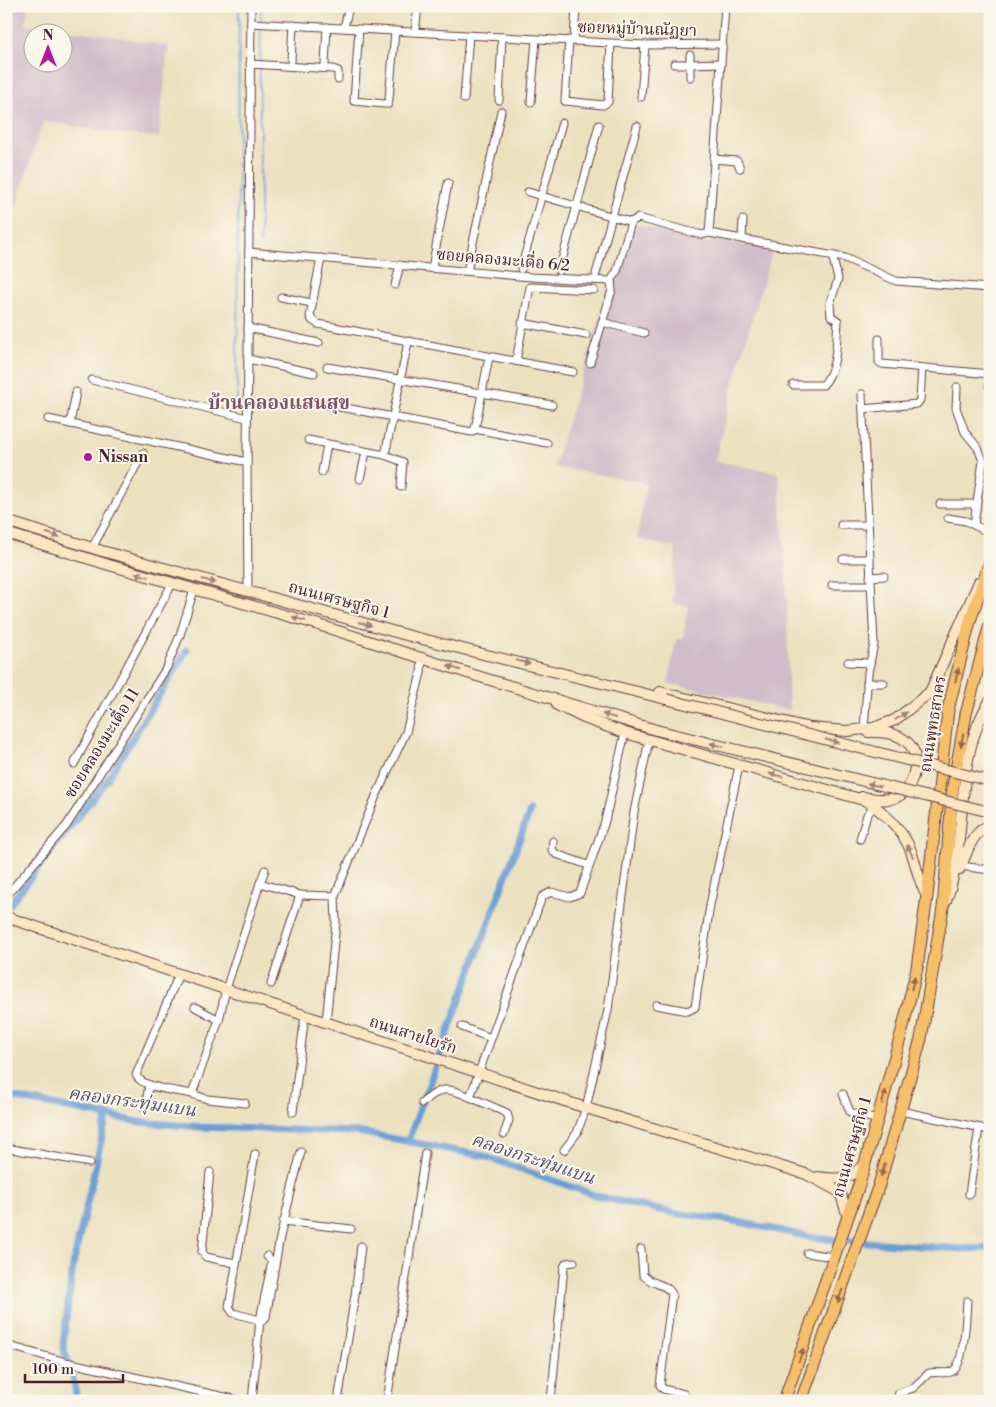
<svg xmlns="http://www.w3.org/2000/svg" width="996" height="1407" viewBox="0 0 996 1407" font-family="'Libre Bodoni','Noto Serif Thai',serif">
	<rect width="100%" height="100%" fill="#fbf7ec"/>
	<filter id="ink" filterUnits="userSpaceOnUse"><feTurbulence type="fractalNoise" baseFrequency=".02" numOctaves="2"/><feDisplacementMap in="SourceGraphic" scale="10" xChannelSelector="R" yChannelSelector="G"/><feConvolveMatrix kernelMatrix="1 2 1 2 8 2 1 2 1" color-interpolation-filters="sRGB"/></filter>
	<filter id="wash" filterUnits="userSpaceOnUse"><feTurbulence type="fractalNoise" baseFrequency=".0096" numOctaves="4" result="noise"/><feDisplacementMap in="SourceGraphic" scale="20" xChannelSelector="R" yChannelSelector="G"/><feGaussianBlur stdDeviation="1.12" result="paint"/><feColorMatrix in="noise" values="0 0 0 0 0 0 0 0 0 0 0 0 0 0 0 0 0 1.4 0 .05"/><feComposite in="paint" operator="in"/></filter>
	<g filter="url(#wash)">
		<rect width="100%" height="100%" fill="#ece1bf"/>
		<g fill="#d1bdc9" fill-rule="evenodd">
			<path d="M6,6H29L25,25L99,34L168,46L159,137L113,133L43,121L6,237ZM32,32H62V62H32Z"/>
			<path d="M634,223L710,243L711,239L773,249L735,378L715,461L779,473L786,577L789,710L668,683L676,639H683L688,606L672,603L676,548L637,539L646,485L640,481L554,467L609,287Z"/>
		</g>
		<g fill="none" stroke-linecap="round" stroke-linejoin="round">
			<g stroke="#6b9ed6" stroke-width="2">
				<path d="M261,20V6"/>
				<path d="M260,63L261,25"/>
				<path d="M260,243V68"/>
				<path d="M237,407L239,6"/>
			</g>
			<g stroke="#6b9ed6" stroke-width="7">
				<path d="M6,909L108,778L187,650"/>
				<path d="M6,1096L140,1122L199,1127L358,1132L484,1156L600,1197L673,1213L734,1221L815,1238L961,1249L990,1248"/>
				<path d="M408,1141L530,811"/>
				<path d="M77,1401L72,1372L63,1348L64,1336L73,1265L107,1115"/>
			</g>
		</g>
	</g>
	<g filter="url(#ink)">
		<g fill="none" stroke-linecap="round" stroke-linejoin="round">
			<defs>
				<g id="street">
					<path d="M251,23L645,45L722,44"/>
					<path d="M344,28L349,6"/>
					<path d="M359,29L354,101L384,104H388L389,99L395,31"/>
					<path d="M415,32L418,6"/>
					<path d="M569,40L565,101L603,105L608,102L611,43"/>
					<path d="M574,41L576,6"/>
					<path d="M690,55V64L721,63"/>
					<path d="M291,61L293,25"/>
					<path d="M250,64L333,69L338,71V79"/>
					<path d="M325,64L327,27"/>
					<path d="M674,64H690V77"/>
					<path d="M641,97L645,45"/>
					<path d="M464,99L469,35"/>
					<path d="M499,100L502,37"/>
					<path d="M531,102L536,39"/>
					<path d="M714,159L737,161L740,168"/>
					<path d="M528,192L631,222"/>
					<path d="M709,233L725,6"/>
					<path d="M742,239L743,220"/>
					<path d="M249,252L531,277L611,281L617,271L631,222L638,218L702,235L709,233L742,239L845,258L896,281L990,288"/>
					<path d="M321,258L310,316L312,320L318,324L573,372"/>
					<path d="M432,268L448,183"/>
					<path d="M521,269L562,123"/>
					<path d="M467,271L501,111"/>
					<path d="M559,271L599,125"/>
					<path d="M596,274L637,126"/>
					<path d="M395,285L400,265"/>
					<path d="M281,297L312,303"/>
					<path d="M602,322L644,333"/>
					<path d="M522,323L586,335"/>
					<path d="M248,328L319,343"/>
					<path d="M879,339V362L882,364L990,374"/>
					<path d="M248,359L314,373"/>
					<path d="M516,361L530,287L594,290"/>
					<path d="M590,363L612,290L611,281"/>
					<path d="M327,367L552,405"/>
					<path d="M92,380L247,418"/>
					<path d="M793,385H823C838,368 836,343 838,321L831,316L830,304L838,279L832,255"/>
					<path d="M957,387L956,408L965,432L978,448L983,461L976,509"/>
					<path d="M989,387L990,369"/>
					<path d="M862,394L874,644L868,673L864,729"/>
					<path d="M314,402L472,432L475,429L489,357"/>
					<path d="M863,409L917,404L920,400L922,368"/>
					<path d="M48,419L247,462"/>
					<path d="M70,424L76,392"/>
					<path d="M475,429L547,443"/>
					<path d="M308,440L385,455L408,342"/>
					<path d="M385,455L403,462L401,487"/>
					<path d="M322,472L327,445"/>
					<path d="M360,479L366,452"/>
					<path d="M940,504H973L976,509L974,525"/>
					<path d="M948,518L966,521L990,533"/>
					<path d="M841,525H868"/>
					<path d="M92,548L143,453"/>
					<path d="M843,559H870"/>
					<path d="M870,577L884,576"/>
					<path d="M832,585H871"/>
					<path d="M248,592L247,462L251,6"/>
					<path d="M848,662L870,663"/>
					<path d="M867,683H884"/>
					<path d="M74,764L172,584"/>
					<path d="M860,839L867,815L874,806"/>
					<path d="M553,841L552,850L556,854L588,865"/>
					<path d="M961,866L990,870"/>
					<path d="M265,870L260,883L300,895L335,896"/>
					<path d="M6,896L67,825L167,667L180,635L194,590"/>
					<path d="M179,974L136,1075C141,1088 179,1091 192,1094"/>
					<path d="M271,984L300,895"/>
					<path d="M656,1005L688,1011L695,1007L710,905L739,766"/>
					<path d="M195,1007L219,1020"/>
					<path d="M326,1022L336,923L335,896L376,796L406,732L421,673L422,657"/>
					<path d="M462,1027L491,1038"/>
					<path d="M843,1094L850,1112L877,1120"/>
					<path d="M245,1103L207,1099L192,1094L219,1020L226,989L260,883"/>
					<path d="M422,1103C443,1086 446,1087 470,1097"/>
					<path d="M145,1109L149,1085"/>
					<path d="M901,1111L990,1130"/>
					<path d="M293,1112L305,1015"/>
					<path d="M504,1134L509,1120L507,1113L470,1097L542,897L551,892L570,897L580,893L605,821L625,733"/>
					<path d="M6,1148L90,1163"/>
					<path d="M564,1150L577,1133L586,1108L608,1010L634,812L649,740"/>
					<path d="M210,1172L202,1252L206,1257L235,1263"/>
					<path d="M969,1194L979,1128"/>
					<path d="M283,1221L351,1229"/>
					<path d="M641,1249L643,1275C651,1285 667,1283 672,1294L660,1385L663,1389L684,1394L688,1401"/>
					<path d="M807,1253L834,1257"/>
					<path d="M260,1320L272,1261L267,1256"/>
					<path d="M259,1324L266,1317L280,1237L301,1152"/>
					<path d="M6,1345L66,1362L243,1401"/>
					<path d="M252,1401L260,1320L233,1313L229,1307L255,1154"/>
					<path d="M338,1401L355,1295L361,1246"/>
					<path d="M387,1401L425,1153"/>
					<path d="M551,1401L564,1267L566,1263L574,1262"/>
					<path d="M896,1401L899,1393L913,1388L929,1373C936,1371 948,1375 953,1371C965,1363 966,1315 967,1301"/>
				</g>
				<g id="secondary">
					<path d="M6,521L102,551L410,636L666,699"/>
					<path d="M6,533L109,565L316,624L477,676L656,730"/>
					<path d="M660,692L810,728L847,731L873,728L895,720L930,692L979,582"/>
					<path d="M557,705L584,718L625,733L867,801C889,816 907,834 914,860C918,873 920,884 927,896"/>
					<path d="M862,797C872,798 887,802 897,797C914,790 922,755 908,743C897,732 883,732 868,732"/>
					<path d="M959,870C968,853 970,833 990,825"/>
					<path d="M946,901C970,837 952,759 990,701"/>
					<path d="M6,917L586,1108L806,1174L840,1192L848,1217"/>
					<path d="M818,1177C841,1180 847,1181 865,1164"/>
				</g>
				<g id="primary">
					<path d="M784,1401L859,1185L902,1031L917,968L927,896L948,710L970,621L990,561"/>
					<path d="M801,1401L879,1185L921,1039L943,908L953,786L966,714L990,624"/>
				</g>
			</defs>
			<use href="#street" stroke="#623c41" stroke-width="9"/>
			<use href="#secondary" stroke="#623c41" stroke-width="12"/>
			<use href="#primary" stroke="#623c41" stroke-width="13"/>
			<use href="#street" stroke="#fff" stroke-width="7"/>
			<use href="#secondary" stroke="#fbe6c4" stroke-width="10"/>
			<use href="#primary" stroke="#f6c06b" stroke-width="11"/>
			<defs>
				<g id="secondary-bridge">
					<path d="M666,699L990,781"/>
					<path d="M656,730L990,812"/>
				</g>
			</defs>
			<use href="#secondary-bridge" stroke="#623c41" stroke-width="12" stroke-linecap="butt"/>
			<use href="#secondary-bridge" stroke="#fbe6c4" stroke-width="10"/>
		</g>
		<defs><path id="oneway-solid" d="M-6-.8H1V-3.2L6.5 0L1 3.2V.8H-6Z" transform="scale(1.25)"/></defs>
		<g fill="#a28278">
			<use href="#oneway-solid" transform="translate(53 535) rotate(17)"/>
			<use href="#oneway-solid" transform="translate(142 575) rotate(-164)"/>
			<use href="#oneway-solid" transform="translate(209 581) rotate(16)"/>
			<use href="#oneway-solid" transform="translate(299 619) rotate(-164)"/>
			<use href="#oneway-solid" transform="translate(365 624) rotate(15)"/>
			<use href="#oneway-solid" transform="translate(523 662) rotate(14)"/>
			<use href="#oneway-solid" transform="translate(454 668) rotate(-161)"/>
			<use href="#oneway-solid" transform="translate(609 716) rotate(-163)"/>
			<use href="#oneway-solid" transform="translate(901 716) rotate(-33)"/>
			<use href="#oneway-solid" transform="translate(832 741) rotate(14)"/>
			<use href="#oneway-solid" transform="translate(717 745) rotate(-166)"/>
			<use href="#oneway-solid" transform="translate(776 775) rotate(-165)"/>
			<use href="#oneway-solid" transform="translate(874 785) rotate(-166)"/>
			<use href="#oneway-solid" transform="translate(910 851) rotate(-116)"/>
		</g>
		<g fill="#976748">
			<use href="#oneway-solid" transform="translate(957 675) rotate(-76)"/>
			<use href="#oneway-solid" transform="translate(962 740) rotate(101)"/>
			<use href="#oneway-solid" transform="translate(913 983) rotate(-77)"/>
			<use href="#oneway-solid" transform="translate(884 1097) rotate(-74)"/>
			<use href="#oneway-solid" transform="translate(883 1170) rotate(107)"/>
			<use href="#oneway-solid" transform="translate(840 1296) rotate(109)"/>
			<use href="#oneway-solid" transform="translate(801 1355) rotate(-71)"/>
		</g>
	</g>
	<circle fill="#b5179e" stroke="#fbf7ec" stroke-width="2" cx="88" cy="457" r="5"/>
	<g text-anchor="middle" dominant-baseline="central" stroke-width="4" stroke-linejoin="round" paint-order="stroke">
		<g font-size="16" fill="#4a1f2b" stroke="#fbf7ec">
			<text transform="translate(637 29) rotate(2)">ซอยหมู่บ้านณัฏยา</text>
			<text transform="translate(503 260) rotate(5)">ซอยคลองมะเดื่อ 6/2</text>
			<text transform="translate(339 600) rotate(15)">ถนนเศรษฐกิจ 1</text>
			<text transform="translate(933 724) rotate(-81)">ถนนพุทธสาคร</text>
			<text transform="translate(102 743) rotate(-58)">ซอยคลองมะเดื่อ 11</text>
			<text transform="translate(413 1035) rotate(18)">ถนนสายใยรัก</text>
			<text transform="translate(852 1147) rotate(-74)">ถนนเศรษฐกิจ 1</text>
		</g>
		<g font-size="16" font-weight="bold" fill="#4a1f2b" stroke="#fbf7ec" text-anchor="start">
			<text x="98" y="457">Nissan</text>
		</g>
		<g font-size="18" font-style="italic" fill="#57526f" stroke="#fbf7ec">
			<text transform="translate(132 1102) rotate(8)">คลองกระทุ่มแบน</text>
			<text transform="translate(533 1159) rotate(18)">คลองกระทุ่มแบน</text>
		</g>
		<g font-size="19" font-weight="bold" fill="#7e5269" stroke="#fbf7ec">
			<text x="279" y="403">บ้านคลองแสนสุข</text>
		</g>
	</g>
	<rect width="996" height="1407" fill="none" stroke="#fbf7ec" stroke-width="25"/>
	<g transform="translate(48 48)"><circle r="24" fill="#fbf7ec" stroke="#b4a19f"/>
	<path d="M0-4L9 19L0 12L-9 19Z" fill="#b5179e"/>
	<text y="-8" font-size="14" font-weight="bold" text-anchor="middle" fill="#4a1f2b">N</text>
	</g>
	<path d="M25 1374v8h98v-8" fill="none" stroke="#4a1f2b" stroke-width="2.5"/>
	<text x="32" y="1374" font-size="15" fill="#4a1f2b" stroke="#fbf7ec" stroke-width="4" paint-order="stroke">100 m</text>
</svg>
